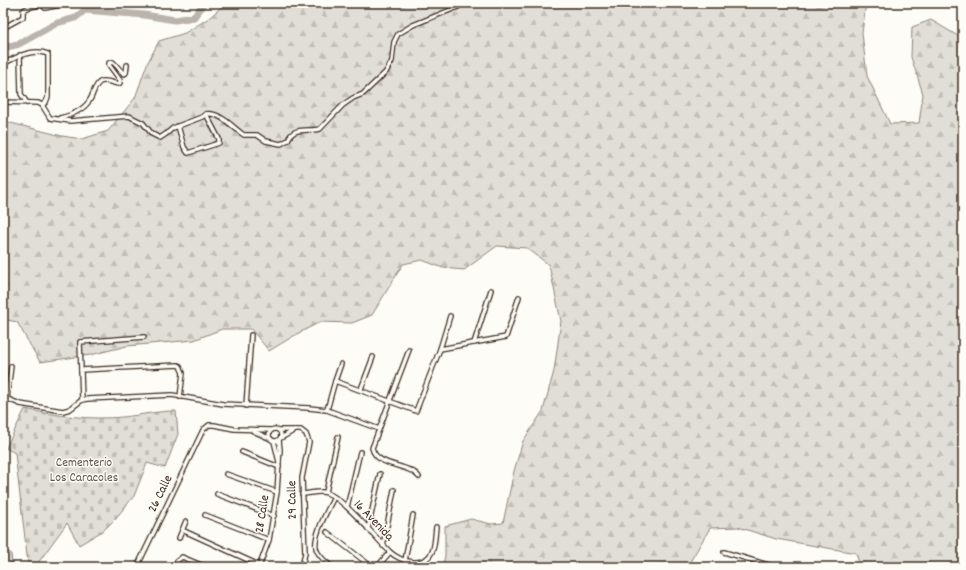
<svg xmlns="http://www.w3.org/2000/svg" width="966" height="570" viewBox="0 0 966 570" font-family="Dekko,sans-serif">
	<defs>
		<pattern id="forest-firs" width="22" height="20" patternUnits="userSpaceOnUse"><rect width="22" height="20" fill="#e1ded7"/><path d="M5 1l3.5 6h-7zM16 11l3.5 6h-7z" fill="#c2bfb8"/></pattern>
		<pattern id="cemetery-stones" width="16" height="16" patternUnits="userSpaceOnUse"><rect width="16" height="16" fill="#e1ded7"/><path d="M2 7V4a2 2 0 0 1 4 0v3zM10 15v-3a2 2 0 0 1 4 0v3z" fill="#c2bfb8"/></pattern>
	</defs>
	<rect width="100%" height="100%" fill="#fdfcf7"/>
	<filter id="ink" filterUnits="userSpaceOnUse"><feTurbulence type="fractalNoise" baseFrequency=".025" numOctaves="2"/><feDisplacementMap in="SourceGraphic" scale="8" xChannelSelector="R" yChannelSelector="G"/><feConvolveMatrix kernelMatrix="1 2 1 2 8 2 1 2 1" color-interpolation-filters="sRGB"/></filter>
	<g filter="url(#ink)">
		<path fill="url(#forest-firs)" stroke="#8e847a" d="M226,3H866L862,33L867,76L890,124L919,123L923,94L911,57L912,27L931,20L958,36L963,49V567H860L856,553L776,539L738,527L710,528L687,567H442L445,556V526L471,519L491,524L503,523L514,471L523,441L543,411L554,371L561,321L549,265L527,248L497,246L464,270L443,268L422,260L403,264L372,315L352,323L320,322L297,334L269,351L251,329H222L194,340L127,346L90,355L40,362L17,322L3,319V121L62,136L82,139L108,131L135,98L147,64L159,41L185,33L209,18Z"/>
		<g fill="url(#cemetery-stones)" stroke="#8e847a">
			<path d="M25,409C57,416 90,420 123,417C141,415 158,411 176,411L178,434L165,468L147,463L134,496L115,519L104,530L79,545L67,523L35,567L28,564L15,453L6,448Z"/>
			<path d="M3,551L11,553L12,567H3Z"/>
		</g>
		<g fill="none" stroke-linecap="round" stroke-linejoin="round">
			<path stroke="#bbb4ad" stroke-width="7" d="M3,48L19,44L57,23L75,18L85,10L144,15L175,20L194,17L204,3"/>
			<defs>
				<g id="minor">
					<path d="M3,28L23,17V11L27,8L42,4L45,8L60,5L64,3"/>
					<path d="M20,55L21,94L27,103"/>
					<path d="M3,64C16,57 33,48 48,54V97L46,102L42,105"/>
					<path d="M3,102L38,103L42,105L50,118L70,121L129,116L143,123L152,134L160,138L166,134L173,128L202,117L206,114"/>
					<path d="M206,114C221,112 233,128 244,135H257L266,141L281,144L288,140C293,126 308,132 320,129L343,105L353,98L363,94L386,72L392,61L394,42L398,34L413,25L458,7L462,3"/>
					<path d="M60,118C72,115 85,110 91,98C93,94 95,85 100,82C105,79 113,83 118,84L120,83V80L109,65V63L113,62L124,74L126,73L127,65"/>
					<path d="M178,126L184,147L188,153L219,143V139L206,114"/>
					<path d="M474,343L491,290"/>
					<path d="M440,349L506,337L519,297"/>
					<path d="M409,350L372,448C377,468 409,463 419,477"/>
					<path d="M81,370L178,365L180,366L183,373L180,397"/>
					<path d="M335,381L416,411L440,349L450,316"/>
					<path d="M361,389L373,357"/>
					<path d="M3,397L20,404L63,411L70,409L82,400L87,399L172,395L223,404L309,408L327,410L379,429"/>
					<path d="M7,399L11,366"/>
					<path d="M82,400L80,342L144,337"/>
					<path d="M246,406L251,335"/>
					<path d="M327,410L335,381L341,364"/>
					<circle cx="275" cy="435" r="6"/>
					<path d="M279,430H301L306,434L309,442L302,478L305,553L302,567"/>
					<path d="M253,431L271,439"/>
					<path d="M281,438L295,430"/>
					<path d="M279,440L280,450L279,461"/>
					<path d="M242,452L279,467"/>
					<path d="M226,474L277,492"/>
					<path d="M326,492L338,437"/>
					<path d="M217,494L274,516"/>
					<path d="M302,494C309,494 320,490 327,493C345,500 375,537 390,552C400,561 424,569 432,552C435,546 435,535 436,527"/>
					<path d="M347,507L360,452"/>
					<path d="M205,515L269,540"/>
					<path d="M368,529L380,474"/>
					<path d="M182,530L259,565"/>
					<path d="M327,532L372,567"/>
					<path d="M179,538L186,521"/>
					<path d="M383,546L394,490"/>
					<path d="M724,552L775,567"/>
					<path d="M405,561L413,515"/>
					<path d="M137,567L203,430L209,425H214L234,429L272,430"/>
					<path d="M175,567L177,561L182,557L206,567"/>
					<path d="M259,567L269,540L277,492L279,462L274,441"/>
					<path d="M332,567C327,563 320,557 317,551C311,538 328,510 334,497"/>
					<path d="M377,567L390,552"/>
				</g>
			</defs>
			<use href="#minor" stroke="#3b2a1e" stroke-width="6"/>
			<use href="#minor" stroke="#fdfcf7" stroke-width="3.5"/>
		</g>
	</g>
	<g text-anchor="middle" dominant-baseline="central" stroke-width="3" stroke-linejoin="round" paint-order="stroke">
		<g font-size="13" fill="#64574c" stroke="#fdfcf7">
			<text x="84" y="463">Cementerio<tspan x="84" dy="15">Los Caracoles</tspan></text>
		</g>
		<g font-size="13" fill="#3b2a1e" stroke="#fdfcf7">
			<text transform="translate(161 494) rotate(-64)">26 Calle</text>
			<text transform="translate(293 500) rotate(-91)">29 Calle</text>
			<text transform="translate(263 514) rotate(-81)">28 Calle</text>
			<text transform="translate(373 521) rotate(46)">16 Avenida</text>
		</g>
	</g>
	<rect width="966" height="570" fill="none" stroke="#fdfcf7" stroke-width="16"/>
	<rect x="8" y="8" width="950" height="554" fill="none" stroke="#3b2a1e" stroke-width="1.5" filter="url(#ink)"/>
</svg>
